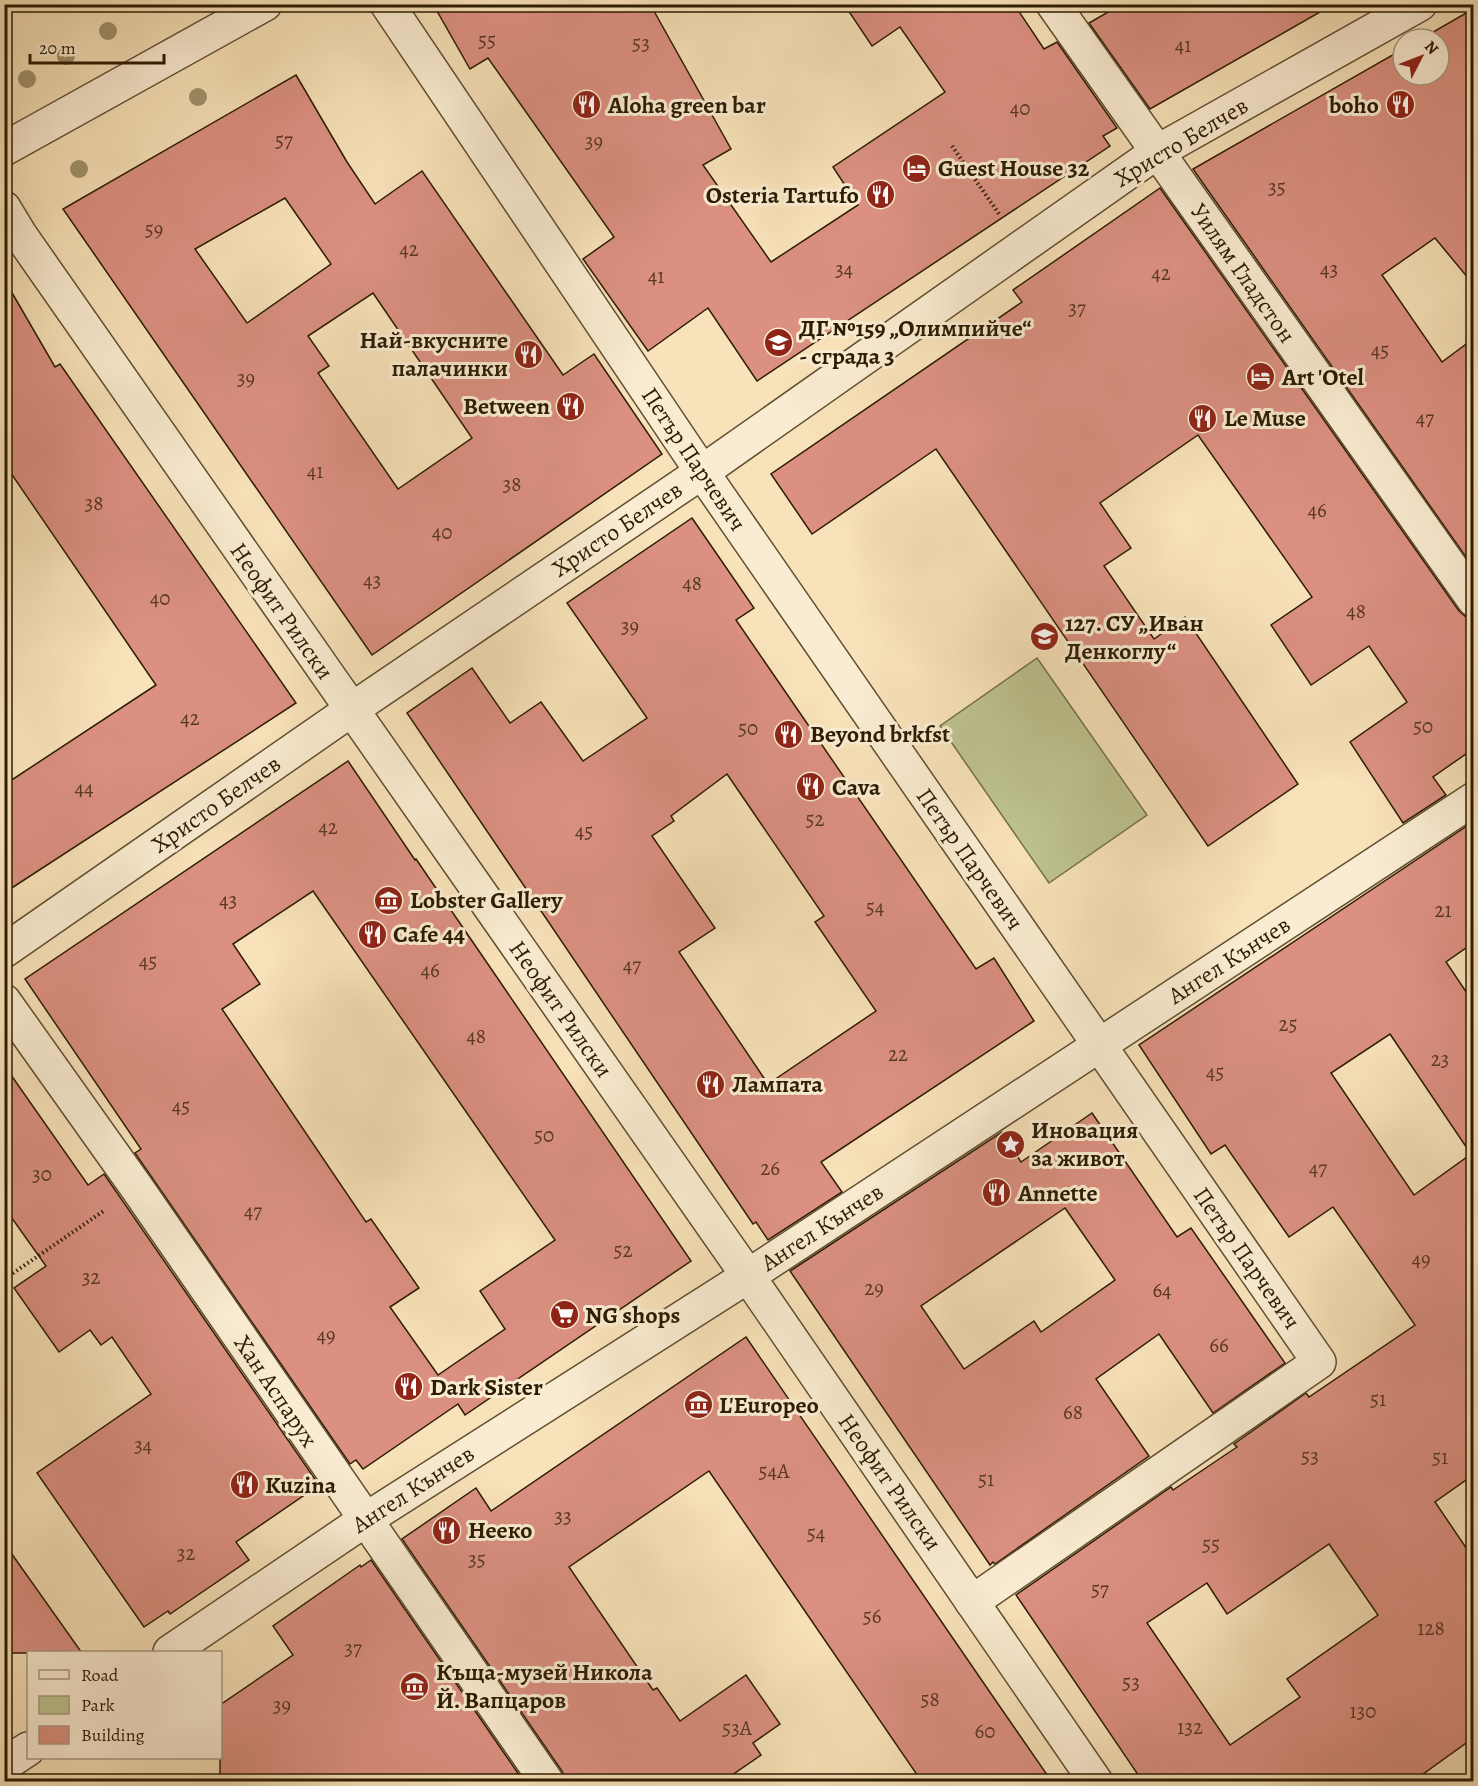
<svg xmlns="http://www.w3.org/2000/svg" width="1478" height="1786" viewBox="0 0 1478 1786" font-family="Alegreya,serif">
	<rect width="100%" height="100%" fill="#f8e2b9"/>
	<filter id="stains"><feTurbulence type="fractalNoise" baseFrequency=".00333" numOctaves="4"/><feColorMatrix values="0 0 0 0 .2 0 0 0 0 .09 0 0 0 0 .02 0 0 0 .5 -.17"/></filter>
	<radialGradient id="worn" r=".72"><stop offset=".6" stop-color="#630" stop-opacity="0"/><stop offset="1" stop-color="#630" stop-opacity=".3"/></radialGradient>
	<path fill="#bdc390" stroke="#747049" stroke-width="1.5" d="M1037,658L1147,815L1049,883L940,726Z"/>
	<g fill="#db9081" stroke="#2c1c02" stroke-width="1.5" fill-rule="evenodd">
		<path d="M433,4H650L731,149L703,165L771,262L858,205L833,167L945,92L900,27L872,46L844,4H1014L1044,49L1057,42L1117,128L1103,136L1110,146L757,381L708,308L648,351L583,259L614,237L488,58L470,69Z"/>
		<path d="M1122,4H1334L1150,109L1089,23Z"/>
		<path d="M1473,9V284L1435,238L1382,275L1442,362L1473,339V567L1193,169L1403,49V75H1439V39H1421Z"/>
		<path d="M296,75L347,162L375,204L422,171L563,375L594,354L662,454L372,655L63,209ZM285,198L331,264L247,323L195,249ZM373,293L472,438L398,489L318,373L329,366L308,336Z"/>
		<path d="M1160,188L1459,611L1466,617L1473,618V749L1433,777L1446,795L1403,823L1350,742L1407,702L1369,646L1311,685L1271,625L1312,597L1198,435L1100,503L1131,548L1104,566L1154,639L1185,617L1298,784L1208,846L936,449L812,534L771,474L1022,302L1013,290Z"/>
		<path d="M4,279L55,367L60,364L296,703L4,893V785L156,685L4,463Z"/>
		<path d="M692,518L754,608L736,620L976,969L994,958L1034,1021L821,1162L842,1192L768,1240L756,1222L753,1224L407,713L472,668L510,723L541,702L583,761L647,718L567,603ZM727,774L824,916L815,922L876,1011L768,1084L679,952L715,928L652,836L674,821L671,816Z"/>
		<path d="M348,761L415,860L416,859L691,1261L465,1415L458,1404L363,1469L356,1460L350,1464L135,1153L141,1149L25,979ZM313,891L555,1240L480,1291L505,1329L438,1375L390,1307L419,1288L371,1219L366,1222L222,1009L260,984L233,944Z"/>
		<path d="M1467,826L1473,837V943L1446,962L1473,1002V1475L1435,1502L1473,1558V1738L1412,1782H1143L1016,1595L1171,1487L1173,1490L1237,1447L1234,1444L1306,1393L1309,1397L1415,1325L1333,1207L1289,1237L1225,1145L1211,1154L1139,1045ZM1390,1034L1471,1154L1414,1195L1331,1073ZM1329,1544L1378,1615L1287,1679L1300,1697L1230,1745L1147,1623L1207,1583L1227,1614Z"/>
		<path d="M4,1065L88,1185L104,1174L319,1485L236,1542L249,1560L170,1614L168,1611L144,1627L37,1473L151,1394L112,1337L101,1345L90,1330L59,1352L14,1288L46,1266L4,1207Z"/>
		<path d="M1092,1113L1177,1237L1191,1228L1285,1363L1213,1413L1159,1334L1096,1379L1149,1456L995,1564L993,1562L990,1565L790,1271L1002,1132L1021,1162ZM1065,1208L1115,1280L1041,1332L1034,1321L964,1369L921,1306Z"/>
		<path d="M746,1337L996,1701L1052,1782H922L709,1471L569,1567L653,1690L657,1688L680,1721L746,1675L780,1724L753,1743L761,1755L722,1782H566L562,1771L402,1539L476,1488L491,1511Z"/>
		<path d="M4,1543L82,1653H4Z"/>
		<path d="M371,1560L524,1782H220V1705L293,1655L273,1626L360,1565L361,1567Z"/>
	</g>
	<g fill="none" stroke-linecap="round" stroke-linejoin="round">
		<defs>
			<g id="minor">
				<path d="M387,4L702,472L1319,1362L972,1602"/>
				<path d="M1053,4L1474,600"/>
				<path d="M4,149L265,4"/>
				<path d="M4,208L21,236L748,1276L1096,1782"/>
				<path d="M4,951L351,710L702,472L1157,152L1420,4"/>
				<path d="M4,1001L137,1188L547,1782"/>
				<path d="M170,1652L365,1520L748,1276L1474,799"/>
				<path d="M4,1765L28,1749"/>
			</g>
		</defs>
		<use href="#minor" stroke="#5f4e30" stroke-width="36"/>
		<g stroke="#2c1c02" stroke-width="4" stroke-dasharray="1.5 3" stroke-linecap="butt">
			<path d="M952,146L999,214"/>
			<path d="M9,1276L105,1210"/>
		</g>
		<use href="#minor" stroke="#faecd2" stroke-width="33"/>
	</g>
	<g fill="#a0916c">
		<circle cx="108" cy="31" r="9"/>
		<circle cx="66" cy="56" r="9"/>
		<circle cx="27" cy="79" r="9"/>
		<circle cx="198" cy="97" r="9"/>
		<circle cx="79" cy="169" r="9"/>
	</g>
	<defs>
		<symbol id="restaurant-disc" viewBox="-11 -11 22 22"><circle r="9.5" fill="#8f2418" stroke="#faecd2"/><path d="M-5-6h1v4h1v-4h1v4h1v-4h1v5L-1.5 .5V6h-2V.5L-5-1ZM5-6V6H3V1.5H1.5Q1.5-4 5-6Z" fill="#fff"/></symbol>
		<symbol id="hotel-disc" viewBox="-11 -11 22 22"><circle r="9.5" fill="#8f2418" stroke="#faecd2"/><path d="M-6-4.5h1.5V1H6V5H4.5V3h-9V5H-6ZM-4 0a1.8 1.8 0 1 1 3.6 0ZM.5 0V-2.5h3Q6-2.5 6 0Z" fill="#fff"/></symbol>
		<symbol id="school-disc" viewBox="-11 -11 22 22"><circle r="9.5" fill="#8f2418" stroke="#faecd2"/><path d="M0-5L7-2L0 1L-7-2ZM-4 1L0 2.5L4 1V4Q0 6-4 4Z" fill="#fff"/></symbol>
		<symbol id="museum-disc" viewBox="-11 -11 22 22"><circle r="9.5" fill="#8f2418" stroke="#faecd2"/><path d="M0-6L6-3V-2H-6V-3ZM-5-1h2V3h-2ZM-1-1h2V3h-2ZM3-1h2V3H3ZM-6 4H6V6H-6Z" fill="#fff"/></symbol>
		<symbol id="sight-disc" viewBox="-11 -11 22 22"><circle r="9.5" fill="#8f2418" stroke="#faecd2"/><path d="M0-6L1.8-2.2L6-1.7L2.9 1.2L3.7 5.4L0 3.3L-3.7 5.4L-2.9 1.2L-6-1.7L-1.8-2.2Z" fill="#fff"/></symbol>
		<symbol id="supermarket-disc" viewBox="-11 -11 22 22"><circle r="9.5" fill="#8f2418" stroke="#faecd2"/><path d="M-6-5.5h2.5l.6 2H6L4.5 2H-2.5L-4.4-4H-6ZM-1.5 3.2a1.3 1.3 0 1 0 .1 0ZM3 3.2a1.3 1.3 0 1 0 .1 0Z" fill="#fff"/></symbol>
	</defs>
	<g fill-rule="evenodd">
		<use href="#restaurant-disc" x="570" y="88" width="33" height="33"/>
		<use href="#restaurant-disc" x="1384" y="88" width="33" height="33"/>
		<use href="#hotel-disc" x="900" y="152" width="33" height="33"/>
		<use href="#restaurant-disc" x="864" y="178" width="33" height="33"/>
		<use href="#school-disc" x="762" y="326" width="33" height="33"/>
		<use href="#restaurant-disc" x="512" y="338" width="33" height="33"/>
		<use href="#hotel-disc" x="1244" y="360" width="33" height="33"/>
		<use href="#restaurant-disc" x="554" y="390" width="33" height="33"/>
		<use href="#restaurant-disc" x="1186" y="402" width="33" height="33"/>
		<use href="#school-disc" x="1028" y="620" width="33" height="33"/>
		<use href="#restaurant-disc" x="772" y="718" width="33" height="33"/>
		<use href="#restaurant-disc" x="794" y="770" width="33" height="33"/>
		<use href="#museum-disc" x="372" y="884" width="33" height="33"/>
		<use href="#restaurant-disc" x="356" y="918" width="33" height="33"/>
		<use href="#restaurant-disc" x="694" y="1068" width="33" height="33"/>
		<use href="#sight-disc" x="994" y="1128" width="33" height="33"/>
		<use href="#restaurant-disc" x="980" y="1176" width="33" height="33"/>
		<use href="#supermarket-disc" x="548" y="1298" width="33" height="33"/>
		<use href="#restaurant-disc" x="392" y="1370" width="33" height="33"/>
		<use href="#museum-disc" x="682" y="1388" width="33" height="33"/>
		<use href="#restaurant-disc" x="228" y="1468" width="33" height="33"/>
		<use href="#restaurant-disc" x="430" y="1514" width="33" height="33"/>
		<use href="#museum-disc" x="398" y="1670" width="33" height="33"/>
	</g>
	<g text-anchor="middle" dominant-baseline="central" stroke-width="6" stroke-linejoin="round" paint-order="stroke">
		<g font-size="21" fill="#583922">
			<text x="487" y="40">55</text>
			<text x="641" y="43">53</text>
			<text x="1183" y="45">41</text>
			<text x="1020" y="108">40</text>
			<text x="284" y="140">57</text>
			<text x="594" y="141">39</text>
			<text x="1277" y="187">35</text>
			<text x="154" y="229">59</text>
			<text x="409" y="249">42</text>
			<text x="844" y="269">34</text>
			<text x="1329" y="269">43</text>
			<text x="1161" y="273">42</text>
			<text x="656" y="276">41</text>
			<text x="1077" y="308">37</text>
			<text x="1380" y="350">45</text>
			<text x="246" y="378">39</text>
			<text x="1425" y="418">47</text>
			<text x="315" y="471">41</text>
			<text x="512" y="484">38</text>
			<text x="94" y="503">38</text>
			<text x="1317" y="510">46</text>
			<text x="442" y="532">40</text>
			<text x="372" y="580">43</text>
			<text x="692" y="583">48</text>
			<text x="160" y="598">40</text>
			<text x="1356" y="611">48</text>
			<text x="630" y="626">39</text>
			<text x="190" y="718">42</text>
			<text x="1423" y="726">50</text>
			<text x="748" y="728">50</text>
			<text x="84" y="788">44</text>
			<text x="815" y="819">52</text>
			<text x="328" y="827">42</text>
			<text x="584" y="831">45</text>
			<text x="228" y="900">43</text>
			<text x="875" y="907">54</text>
			<text x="1443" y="910">21</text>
			<text x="148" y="961">45</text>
			<text x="632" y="965">47</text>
			<text x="430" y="970">46</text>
			<text x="1288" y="1024">25</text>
			<text x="476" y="1036">48</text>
			<text x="898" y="1054">22</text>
			<text x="1440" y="1059">23</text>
			<text x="1215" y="1072">45</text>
			<text x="181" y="1106">45</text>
			<text x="544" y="1135">50</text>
			<text x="770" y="1168">26</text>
			<text x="1318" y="1168">47</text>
			<text x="42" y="1174">30</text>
			<text x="253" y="1211">47</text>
			<text x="623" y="1250">52</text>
			<text x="1421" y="1259">49</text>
			<text x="91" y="1277">32</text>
			<text x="874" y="1288">29</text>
			<text x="1162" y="1290">64</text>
			<text x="326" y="1335">49</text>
			<text x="1219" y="1345">66</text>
			<text x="1378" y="1399">51</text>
			<text x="1073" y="1412">68</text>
			<text x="143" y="1445">34</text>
			<text x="1310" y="1456">53</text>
			<text x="1440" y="1457">51</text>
			<text x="774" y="1471">54А</text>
			<text x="986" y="1479">51</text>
			<text x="563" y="1516">33</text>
			<text x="816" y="1533">54</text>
			<text x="1211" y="1544">55</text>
			<text x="186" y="1553">32</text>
			<text x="477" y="1559">35</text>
			<text x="1100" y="1589">57</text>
			<text x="872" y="1616">56</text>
			<text x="1431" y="1628">128</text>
			<text x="353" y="1648">37</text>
			<text x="1131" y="1682">53</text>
			<text x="930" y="1699">58</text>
			<text x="282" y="1705">39</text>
			<text x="1363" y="1711">130</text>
			<text x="1190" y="1727">132</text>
			<text x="737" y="1728">53А</text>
			<text x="985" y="1731">60</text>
		</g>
		<g font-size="24" font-weight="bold" fill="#2c1c02" stroke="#faecd2" text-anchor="start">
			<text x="608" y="105">Aloha green bar</text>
			<text x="1379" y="105" text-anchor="end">boho</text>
			<text x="938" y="168">Guest House 32</text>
			<text x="859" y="195" text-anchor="end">Osteria Tartufo</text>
			<text x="799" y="328">ДГ №159 „Олимпийче“<tspan x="799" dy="28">- сграда 3</tspan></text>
			<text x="508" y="340" text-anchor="end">Най-вкусните<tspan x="508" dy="28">палачинки</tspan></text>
			<text x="1282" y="377">Art 'Otel</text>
			<text x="550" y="406" text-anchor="end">Between</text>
			<text x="1224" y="418">Le Muse</text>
			<text x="1065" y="623">127. СУ „Иван<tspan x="1065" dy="28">Денкоглу“</tspan></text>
			<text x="810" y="734">Beyond brkfst</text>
			<text x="832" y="787">Cava</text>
			<text x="410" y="900">Lobster Gallery</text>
			<text x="393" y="934">Cafe 44</text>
			<text x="732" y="1084">Лампата</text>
			<text x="1031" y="1130">Иновация<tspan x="1031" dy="28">за живот</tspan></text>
			<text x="1018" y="1193">Annette</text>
			<text x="585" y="1315">NG shops</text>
			<text x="430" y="1387">Dark Sister</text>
			<text x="719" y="1405">L'Europeo</text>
			<text x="265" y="1485">Kuzina</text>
			<text x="468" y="1530">Нееко</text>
			<text x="436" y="1672">Къща-музей Никола<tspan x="436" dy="28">Й. Вапцаров</tspan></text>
		</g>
		<g font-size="24" fill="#2c1c02" stroke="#faecd2">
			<text transform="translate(1181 142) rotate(-31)">Христо Белчев</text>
			<text transform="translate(1243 273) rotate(55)">Уилям Гладстон</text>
			<text transform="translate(694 459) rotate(56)">Петър Парчевич</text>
			<text transform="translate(617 529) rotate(-34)">Христо Белчев</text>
			<text transform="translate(282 611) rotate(55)">Неофит Рилски</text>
			<text transform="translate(216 804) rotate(-35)">Христо Белчев</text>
			<text transform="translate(970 859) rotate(55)">Петър Парчевич</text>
			<text transform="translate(1229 960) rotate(-33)">Ангел Кънчев</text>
			<text transform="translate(561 1009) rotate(55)">Неофит Рилски</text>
			<text transform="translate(822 1227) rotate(-33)">Ангел Кънчев</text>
			<text transform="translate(1247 1258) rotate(55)">Петър Парчевич</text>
			<text transform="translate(276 1391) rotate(56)">Хан Аспарух</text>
			<text transform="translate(890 1482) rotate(55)">Неофит Рилски</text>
			<text transform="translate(413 1489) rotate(-33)">Ангел Кънчев</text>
		</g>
	</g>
	<rect width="1478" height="1786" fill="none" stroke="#f8e2b9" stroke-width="24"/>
	<rect x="6" y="6" width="1466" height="1774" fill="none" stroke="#2c1c02" stroke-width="3"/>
	<rect x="12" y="12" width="1454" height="1762" fill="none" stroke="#2c1c02" stroke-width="1.5"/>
	<rect x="27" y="1651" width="195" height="108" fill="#faecd2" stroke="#a8997f" stroke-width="1.5"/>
	<rect x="39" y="1670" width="30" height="9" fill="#faecd2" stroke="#a8997f" stroke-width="1.5"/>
	<text x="81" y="1681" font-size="18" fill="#2c1c02">Road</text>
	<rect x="39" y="1696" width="30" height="18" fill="#bdc390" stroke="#a8997f" stroke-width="1.5"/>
	<text x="81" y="1711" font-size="18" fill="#2c1c02">Park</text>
	<rect x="39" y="1726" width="30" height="18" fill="#db9081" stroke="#a8997f" stroke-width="1.5"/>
	<text x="81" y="1741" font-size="18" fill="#2c1c02">Building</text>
	<g transform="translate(1421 57) rotate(48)"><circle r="28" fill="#faecd2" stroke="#a8997f" stroke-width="1.5"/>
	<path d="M0-4.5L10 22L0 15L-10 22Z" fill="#8f2418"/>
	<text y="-9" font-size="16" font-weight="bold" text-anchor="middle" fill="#2c1c02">N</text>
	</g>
	<path d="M30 54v9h134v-9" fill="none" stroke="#2c1c02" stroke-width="3"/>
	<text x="39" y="54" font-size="18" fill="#2c1c02" stroke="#faecd2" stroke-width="4.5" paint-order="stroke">20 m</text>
	<rect width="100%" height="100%" filter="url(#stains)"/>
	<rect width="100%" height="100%" fill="url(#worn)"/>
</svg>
